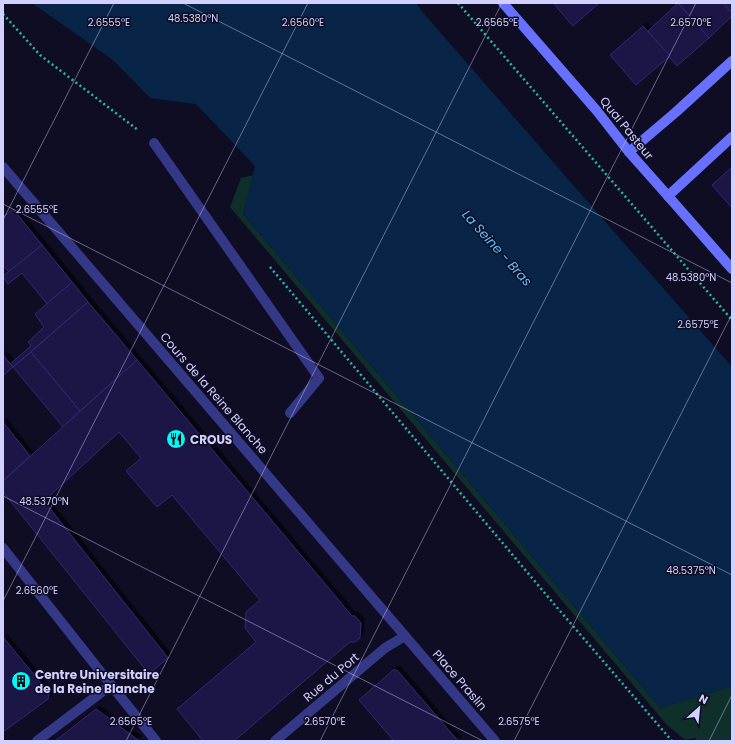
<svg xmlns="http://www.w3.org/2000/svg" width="735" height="744" viewBox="0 0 735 744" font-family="Poppins,sans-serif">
	<defs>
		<filter id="shadow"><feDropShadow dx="3.5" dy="-3.5" stdDeviation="0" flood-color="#0009"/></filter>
	</defs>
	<rect width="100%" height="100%" fill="#0f0d24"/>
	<path fill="#0f2f2b" d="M253,175L243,214L660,708L732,686V741H697L695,738L685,740L667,725L230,207L241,178Z"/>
	<path fill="#082547" d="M32,3H416L425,15L732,367V686L660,708L243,214L255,166L196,104L150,98L113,60Z"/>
	<g fill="#1d1746" stroke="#312874" filter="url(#shadow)">
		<path d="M553,3H599L573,26Z"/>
		<path d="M678,3H723L732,13V16L709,38Z"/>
		<path d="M678,3L709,38L677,66L648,31Z"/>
		<path d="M723,3H732V13Z"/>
		<path d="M643,26L670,56L636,85L610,55Z"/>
		<path d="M732,167V208L712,185Z"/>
		<path d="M13,209L42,245L9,272L3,265V217Z"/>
		<path d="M42,245L72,282L47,304L22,273L8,284L3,277V276Z"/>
		<path d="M72,282L88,302L13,367L10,364L31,346L28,342L44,327L35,314Z"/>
		<path d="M88,302L137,360L80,411L31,352Z"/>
		<path d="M31,352L80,411L63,427L13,367Z"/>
		<path d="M3,355L13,367L3,376Z"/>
		<path d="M137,360L352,616H355L361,623L360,638L355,642H350L234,741H203L177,709L256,642L245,628L246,612L260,600L172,495L157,507L126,471L141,458L119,432L44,501L168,658L149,674L3,492V481Z"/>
		<path d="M3,422L30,456L3,481Z"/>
		<path d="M3,637L49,693L48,699L3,732Z"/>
		<path d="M393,670H397L458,741H394L359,700Z"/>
		<path d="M96,709L138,740L137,741H55Z"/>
	</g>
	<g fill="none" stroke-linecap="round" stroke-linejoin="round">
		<g stroke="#26bca7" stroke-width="2.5" stroke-dasharray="2 3" stroke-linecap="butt">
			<path d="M458,3L732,320"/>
			<path d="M3,14L40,55L138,130"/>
			<path d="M270,267L554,604L672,741"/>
		</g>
		<g stroke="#343886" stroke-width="10">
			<path d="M154,143L319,378L290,413"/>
			<path d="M37,741L111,685"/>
		</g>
		<g stroke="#343886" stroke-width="10">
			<path d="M3,167L495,741"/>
			<path d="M3,548L111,685L156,741"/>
			<path d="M275,741L385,648L405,636"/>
		</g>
		<g stroke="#6770ff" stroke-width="10">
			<path d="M503,3L597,111L629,152L668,196L732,269"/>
			<path d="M629,152L676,112L732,61"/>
			<path d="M668,196L732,137"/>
		</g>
	</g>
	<path fill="none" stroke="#d1d0ff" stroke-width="1" stroke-opacity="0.45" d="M183,3L732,283M3,204L732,575M3,220L114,3M3,496L483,741M3,601L308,3M126,741L502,3M320,741L696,3M514,741L732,314M709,741L732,695"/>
	<defs>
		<symbol id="restaurant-disc" viewBox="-11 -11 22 22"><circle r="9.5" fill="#00f7fb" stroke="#0f0d24"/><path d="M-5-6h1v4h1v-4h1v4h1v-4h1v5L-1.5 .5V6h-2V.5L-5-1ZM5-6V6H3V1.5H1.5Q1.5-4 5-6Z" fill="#111"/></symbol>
		<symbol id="building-disc" viewBox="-11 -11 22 22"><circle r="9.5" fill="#00f7fb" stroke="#0f0d24"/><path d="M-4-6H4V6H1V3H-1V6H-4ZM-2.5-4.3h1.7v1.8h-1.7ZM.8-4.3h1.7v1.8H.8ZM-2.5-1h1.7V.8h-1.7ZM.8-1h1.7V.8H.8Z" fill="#111"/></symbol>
	</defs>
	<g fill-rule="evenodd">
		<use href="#restaurant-disc" x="165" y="428" width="22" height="22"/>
		<use href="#building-disc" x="10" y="670" width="22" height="22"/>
	</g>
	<g text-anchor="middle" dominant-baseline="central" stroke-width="3" stroke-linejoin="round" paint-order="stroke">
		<g font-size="12" fill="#d1d0ff" stroke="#0f0d24">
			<text transform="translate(627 128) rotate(51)">Quai Pasteur</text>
			<text transform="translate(214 393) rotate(49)">Cours de la Reine Blanche</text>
			<text transform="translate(331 677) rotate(-40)">Rue du Port</text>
			<text transform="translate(460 680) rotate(49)">Place Praslin</text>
		</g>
		<g font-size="12" font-weight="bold" fill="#d1d0ff" stroke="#0f0d24" text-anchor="start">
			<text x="190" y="439">CROUS</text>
			<text x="35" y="674">Centre Universitaire<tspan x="35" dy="14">de la Reine Blanche</tspan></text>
		</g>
		<g font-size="13" font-style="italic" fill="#5ec2ff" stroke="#0f0d24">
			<text transform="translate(497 248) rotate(48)">La Seine - Bras</text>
		</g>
	</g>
	<g font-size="10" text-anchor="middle" fill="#d1d0ff" stroke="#0f0d24" stroke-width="3" stroke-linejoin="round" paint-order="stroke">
		<text x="193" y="22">48.5380°N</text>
		<text x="109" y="26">2.6555°E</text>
		<text x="303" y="26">2.6560°E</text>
		<text x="497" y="26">2.6565°E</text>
		<text x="691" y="26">2.6570°E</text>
		<text x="37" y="213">2.6555°E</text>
		<text x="691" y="281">48.5380°N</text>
		<text x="698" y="328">2.6575°E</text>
		<text x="44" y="505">48.5370°N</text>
		<text x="691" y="574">48.5375°N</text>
		<text x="37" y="594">2.6560°E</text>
		<text x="131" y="725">2.6565°E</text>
		<text x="325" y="725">2.6570°E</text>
		<text x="519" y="725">2.6575°E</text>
	</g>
	<rect width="735" height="744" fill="none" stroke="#d1d0ff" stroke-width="8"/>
	<g transform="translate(699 708) rotate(27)" stroke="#0f0d24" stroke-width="3" paint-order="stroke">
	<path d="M0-3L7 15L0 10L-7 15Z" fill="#d1d0ff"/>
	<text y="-6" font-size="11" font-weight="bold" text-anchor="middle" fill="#d1d0ff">N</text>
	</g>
</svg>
